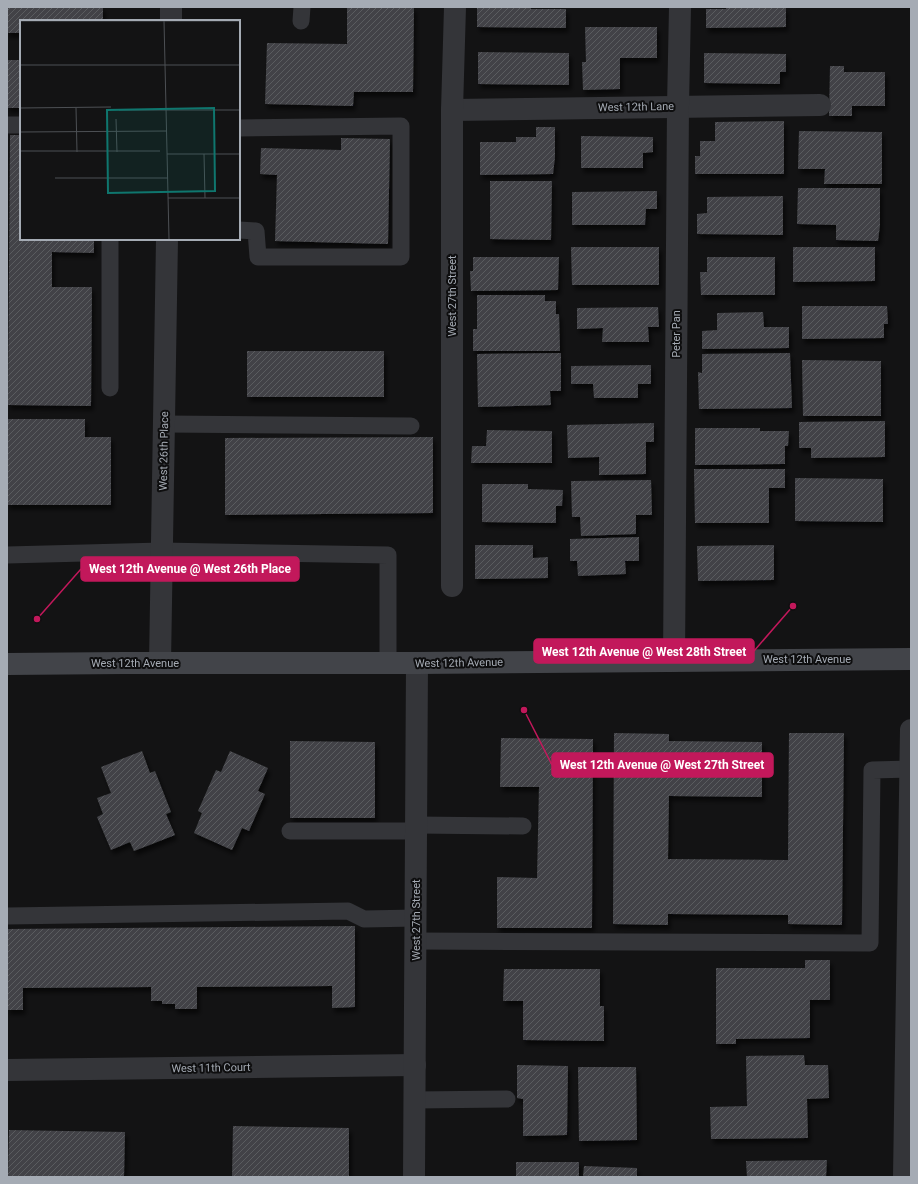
<svg xmlns="http://www.w3.org/2000/svg" width="918" height="1184" viewBox="0 0 918 1184" font-family="Roboto,sans-serif">
	<defs>
		<pattern id="building-hatch" width="6" height="6" patternUnits="userSpaceOnUse"><rect width="6" height="6" fill="#424347"/><path d="M-1 1l2-2M0 6l6-6M5 7l2-2" fill="none" stroke="#5a5b5f"/></pattern>
		<filter id="shadow"><feDropShadow dx="2.5" dy="4.5" stdDeviation="2" flood-color="#0009"/></filter>
	</defs>
	<rect width="100%" height="100%" fill="#131314"/>
	<g fill="url(#building-hatch)" filter="url(#shadow)">
		<path d="M7,7H103V21H21V33H7Z"/>
		<path d="M347,7H414L413,92H354L353,106L265,104L267,43L347,44Z"/>
		<path d="M477,7H531V9H566V28L477,27Z"/>
		<path d="M726,7H786V27L706,28V9H726Z"/>
		<path d="M585,27H657V58H620V89L583,90L582,62H586Z"/>
		<path d="M478,52L569,53V85L478,84Z"/>
		<path d="M704,53L786,54V72H780V84L704,83Z"/>
		<rect x="7" y="60" width="14" height="48"/>
		<path d="M830,66H844V72H885V106H852V116H829Z"/>
		<path d="M784,121V174H695V156H700V141H715V122Z"/>
		<path d="M536,127H555V157L553,174L480,175V142H516V137H536Z"/>
		<path d="M799,131L882,132V184H824L825,169H798Z"/>
		<path d="M10,135H21V239H94V253L52,252V287H92L91,406L8,405Z"/>
		<path d="M581,136L653,137V152L643,153V168H581Z"/>
		<path d="M341,138L390,139L388,244L275,241L277,175L260,174L261,148L341,150Z"/>
		<path d="M490,181H552L551,240L490,239Z"/>
		<path d="M798,188H880V225L878,241L836,240V225L797,224Z"/>
		<path d="M657,191V209H646L645,225H572V192Z"/>
		<path d="M783,196V235L697,234V214L707,213V197Z"/>
		<path d="M571,247H659V285H572Z"/>
		<path d="M793,247H875V281L793,282Z"/>
		<path d="M473,257H559L558,290L471,291L470,271H473Z"/>
		<path d="M707,257H775V295H701L700,272H707Z"/>
		<path d="M477,295H545V301H556V314H559L560,351H473V329H477Z"/>
		<path d="M802,306H887L888,324H884V338L802,339Z"/>
		<path d="M658,307L659,327H648L649,342H602L603,328L577,329V308Z"/>
		<path d="M763,312L764,327H789V348L702,349V331L717,330V313Z"/>
		<rect x="247" y="351" width="137" height="46"/>
		<path d="M561,353V391H550L551,405L478,407L477,354Z"/>
		<path d="M790,353L792,408L699,409L698,372L702,373V354Z"/>
		<path d="M802,360L881,361V416H803Z"/>
		<path d="M651,365V384H638V398H594L593,384H571V366Z"/>
		<path d="M7,419H85V437H111V505H7Z"/>
		<path d="M885,421V457L811,458V448H799V422Z"/>
		<path d="M654,423V442H646V474L599,475V457L568,458L567,425Z"/>
		<path d="M695,428H760V431H789L788,446H785V464L695,465Z"/>
		<path d="M487,430L552,431V463H471L472,446H486Z"/>
		<path d="M433,437V513L225,515V438Z"/>
		<path d="M694,469H785V488H769V523H695Z"/>
		<path d="M795,478L883,479V522L795,521Z"/>
		<path d="M651,480L652,515H636V534L581,536L580,517H572L571,481Z"/>
		<path d="M482,484H528V489L563,490L562,506H556V523L482,522Z"/>
		<path d="M639,537V561H625L626,574L578,576L577,561H570V539Z"/>
		<path d="M475,545H533V558L548,557V578L475,579Z"/>
		<path d="M774,545V580L698,581L697,546Z"/>
		<path d="M614,733L669,734V741L762,742V797L669,796L668,859L788,860L789,733H844L842,925L788,924V915L668,914V925L613,924Z"/>
		<path d="M501,738L593,739L592,928H497V877L537,878L539,787H500Z"/>
		<path d="M290,741L375,742V818H290Z"/>
		<path d="M142,751L150,773L155,771L171,812L166,814L175,835L134,851L130,842L111,850L97,817L103,814L97,798L111,793L101,767Z"/>
		<path d="M230,751L268,768L258,791L265,794L249,831L242,828L232,850L194,833L202,813L198,811L216,770L221,772Z"/>
		<path d="M355,926V1007L332,1008V986L197,987V1009H175V1004H162V1001H151V987L23,988V1010H7V929Z"/>
		<path d="M805,960H830V1000H810V1038L736,1039V1044H716V968H805Z"/>
		<path d="M504,969H600V1006H604V1041L523,1040V1001H503Z"/>
		<path d="M804,1055L805,1065H828L829,1098L807,1099L808,1138L711,1139L710,1107L747,1106L746,1056Z"/>
		<path d="M517,1065L568,1066L567,1135L523,1136V1099L517,1098Z"/>
		<path d="M578,1067H636L637,1140L579,1141Z"/>
		<path d="M233,1126L349,1128V1177H232Z"/>
		<path d="M9,1130L125,1132L124,1177H8Z"/>
		<path d="M827,1160L826,1177H747L746,1161Z"/>
		<rect x="516" y="1162" width="63" height="15"/>
		<path d="M584,1166L637,1168V1177H583Z"/>
	</g>
	<g fill="none" stroke-linecap="round" stroke-linejoin="round">
		<g stroke="#343539" stroke-width="17">
			<path d="M301,21L302,7"/>
			<path d="M7,125H21"/>
			<path d="M239,128L401,126V257H258L256,231L239,230"/>
			<path d="M110,388V239"/>
			<path d="M165,424L411,426"/>
			<path d="M7,555L162,551L388,555V663"/>
			<path d="M416,825L523,826"/>
			<path d="M290,831H417"/>
			<path d="M7,916L348,911L364,919L416,918"/>
			<path d="M416,941L870,943L872,770L911,769"/>
			<path d="M415,1100L507,1099"/>
		</g>
		<g stroke="#343539" stroke-width="22">
			<path d="M171,21V7"/>
			<path d="M452,110L820,105"/>
			<path d="M452,586V110L455,7"/>
			<path d="M674,661L678,106L680,7"/>
			<path d="M160,663L167,239"/>
			<path d="M7,1070L415,1065"/>
			<path d="M414,1177L417,663"/>
			<path d="M904,1177L911,730"/>
		</g>
		<path stroke="#424449" stroke-width="22" d="M7,664L123,663H417L911,659"/>
	</g>
	<g text-anchor="middle" dominant-baseline="central" stroke-width="4" stroke-linejoin="round" paint-order="stroke">
		<g font-size="11" fill="#a5abb4" stroke="#0e0e0f">
			<text transform="translate(636 107) rotate(-1)">West 12th Lane</text>
			<text transform="translate(452 296) rotate(-90)">West 27th Street</text>
			<text transform="translate(676 334) rotate(-90)">Peter Pan</text>
			<text transform="translate(164 451) rotate(-89)">West 26th Place</text>
			<text x="807" y="659">West 12th Avenue</text>
			<text x="135" y="663">West 12th Avenue</text>
			<text transform="translate(459 663) rotate(-1)">West 12th Avenue</text>
			<text transform="translate(416 920) rotate(-90)">West 27th Street</text>
			<text transform="translate(211 1068) rotate(-1)">West 11th Court</text>
		</g>
	</g>
	<g transform="translate(20 20)">
		<rect width="220" height="220" fill="#131314"/>
		<path fill="none" stroke="#4d5054" stroke-width="1" d="M0,1H220M144,1L149,219M0,45H220M0,88L91,87M56,88L57,132M99,90H220M96,99L97,132M0,112L147,111M0,131H140M147,134H220M184,134L185,178M35,158H148M148,178H220"/>
		<path fill="#0f766e" fill-opacity="0.15" stroke="#0f766e" stroke-width="2" d="M194,88L195,171L88,173L87,90Z"/>
		<rect width="220" height="220" fill="none" stroke="#a5abb4" stroke-width="2"/>
	</g>
	<path fill="none" stroke="#c2185b" stroke-width="1.5" d="M37 619L81 569M793 606L754 651M524 710L552 765"/>
	<g fill="#c2185b" stroke="#0e0e0f" stroke-width="1.5">
		<circle cx="37" cy="619" r="4"/>
		<circle cx="793" cy="606" r="4"/>
		<circle cx="524" cy="710" r="4"/>
	</g>
	<g fill="#c2185b" stroke="#c2185b" stroke-width="1.5">
		<rect x="81" y="557" width="218" height="24" rx="4"/>
		<rect x="534" y="639" width="220" height="24" rx="4"/>
		<rect x="552" y="753" width="221" height="24" rx="4"/>
	</g>
	<g font-size="12" text-anchor="middle" font-weight="bold" fill="#fff">
		<text x="190" y="573">West 12th Avenue @ West 26th Place</text>
		<text x="644" y="656">West 12th Avenue @ West 28th Street</text>
		<text x="662" y="769">West 12th Avenue @ West 27th Street</text>
	</g>
	<rect width="918" height="1184" fill="none" stroke="#a5abb4" stroke-width="16"/>
</svg>
